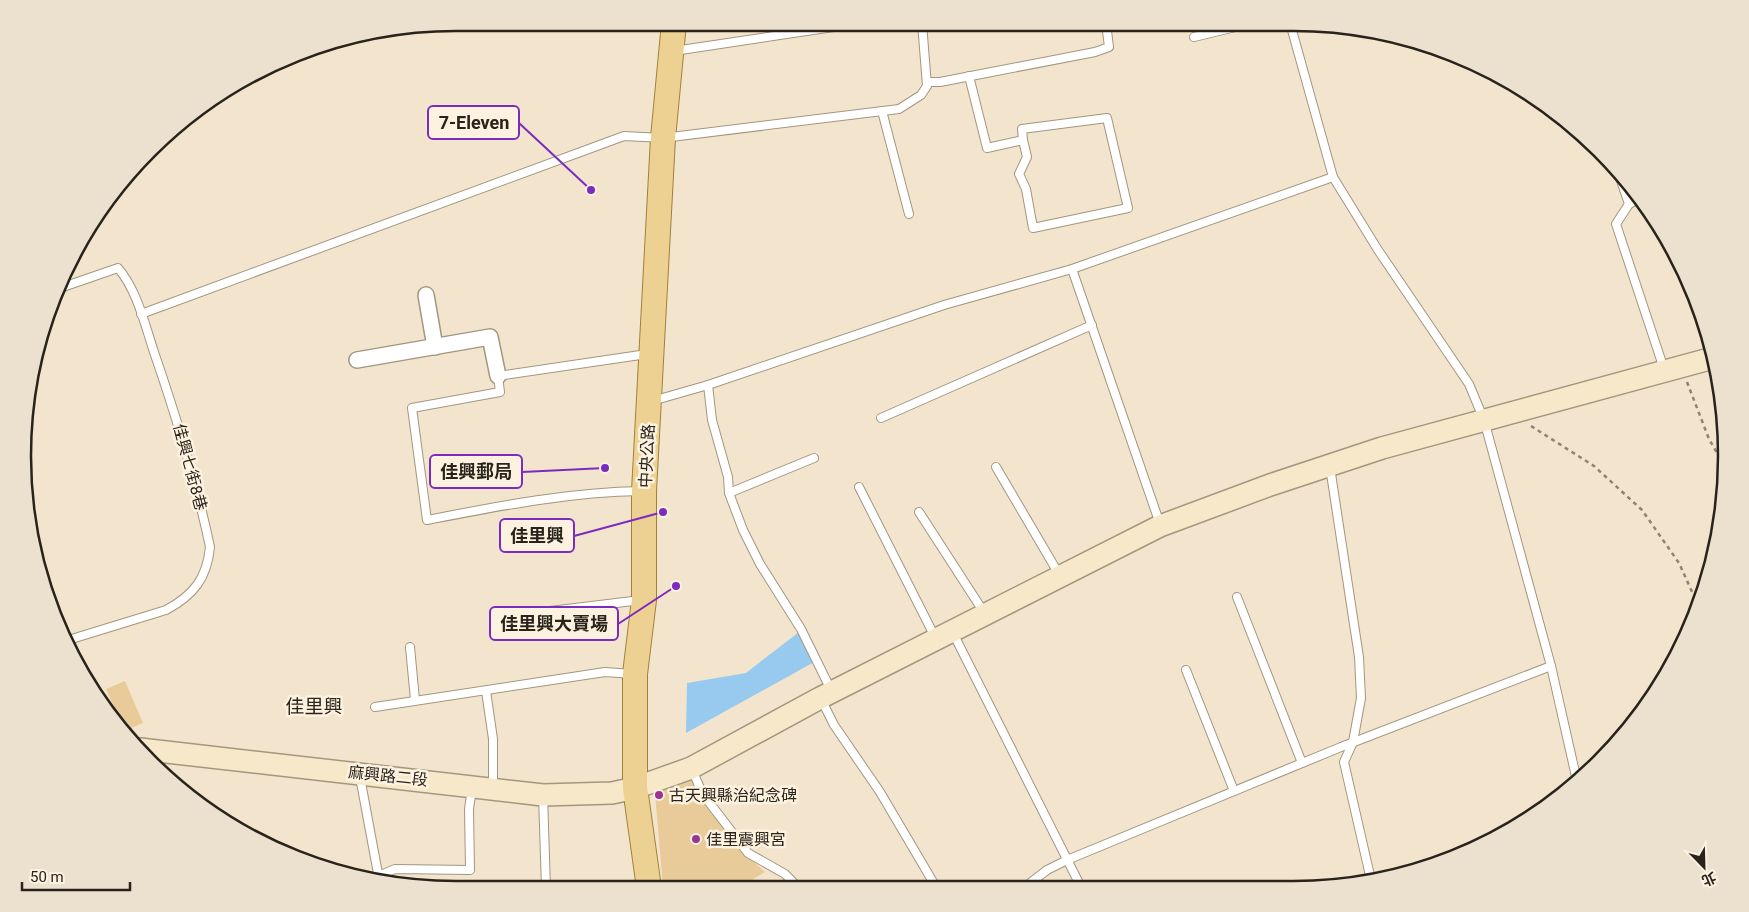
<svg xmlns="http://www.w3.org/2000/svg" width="1749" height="912" viewBox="0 0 1749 912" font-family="Roboto,'Noto Sans TC',sans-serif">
	<rect width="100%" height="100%" fill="#f3e5cd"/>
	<path fill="#98caef" d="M799,632L816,661L686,733L687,683L746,673Z"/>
	<g fill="#e8cb98">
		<path d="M125,681L143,723L126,730L120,721L106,689Z"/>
		<path d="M695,772L702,792L721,824L746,855L765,872L739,888H663L655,793Z"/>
	</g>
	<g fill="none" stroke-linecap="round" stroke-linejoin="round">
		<defs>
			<g id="lane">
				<path d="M1290,23L1333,177L1378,250L1469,384L1484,420L1551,666L1577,781"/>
				<path d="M1194,37L1252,23"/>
				<path d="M674,51L860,23"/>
				<path d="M969,76L987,148L1023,140L1022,129L1107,118L1128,208L1033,228L1026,189L1019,174L1027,157L1023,140"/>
				<path d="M927,82H940L1095,52L1109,47L1106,23"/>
				<path d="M882,111L909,214"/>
				<path d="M1617,169L1629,204L1616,224L1664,369"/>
				<path d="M1629,204L1639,199"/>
				<path d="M1072,269L1160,524"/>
				<path d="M63,287L118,268C137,290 145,325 154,352C176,416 196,480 210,547C207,578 194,595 166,610L65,641"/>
				<path d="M141,314L624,136L663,138L899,109L921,95L927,86L922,23"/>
				<path d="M708,385L712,420L728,477L729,493L743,530L760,564L801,629L831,690"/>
				<path d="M652,401L708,385L944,305L1072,269L1333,177"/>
				<path d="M881,418L1092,325"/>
				<path d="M996,467L1060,576"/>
				<path d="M1330,467L1359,657L1361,698L1353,742L1344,762L1371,880"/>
				<path d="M859,487L936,639"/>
				<path d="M642,491C569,492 499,506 427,520L412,408L500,392L498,376L647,354"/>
				<path d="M729,493L814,458"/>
				<path d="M919,512L985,614"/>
				<path d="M31,532L59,625"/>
				<path d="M1237,597L1302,763"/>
				<path d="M501,617L641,600"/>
				<path d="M953,633L1081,887"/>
				<path d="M410,647L415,700"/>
				<path d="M1186,670L1234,791"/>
				<path d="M486,691L493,739V788"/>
				<path d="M821,699L834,725L880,792L936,887"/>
				<path d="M375,707L605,672L633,674"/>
				<path d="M692,769L702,793L748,853L785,874L798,887"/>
				<path d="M360,777L379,879"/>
				<path d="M543,795L546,888"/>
				<path d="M378,876L395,869L470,870L469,809L472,788"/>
				<path d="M1025,887L1047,870L1067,860L1341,747L1551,666"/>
			</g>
			<g id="street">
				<path d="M426,295L435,347"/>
				<path d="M357,360L490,337L498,376"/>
			</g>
			<path id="secondary" d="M140,749L543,795L612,793L635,788L691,768L820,698L1160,526L1270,485L1382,448L1713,358"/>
			<path id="primary" d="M649,888L635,788V674L644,600V491L663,138L674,23"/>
		</defs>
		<use href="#lane" stroke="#a39680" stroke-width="10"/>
		<use href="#street" stroke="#a39680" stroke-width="18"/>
		<use href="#secondary" stroke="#a39680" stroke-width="24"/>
		<use href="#primary" stroke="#a08139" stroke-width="26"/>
		<g stroke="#8e8474" stroke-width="2.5" stroke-dasharray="4 4" stroke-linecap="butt">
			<path d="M1687,382L1709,439L1725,467"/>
			<path d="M1531,426L1594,466L1642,510L1679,563L1698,605"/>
		</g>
		<use href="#lane" stroke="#fff" stroke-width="8"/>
		<use href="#street" stroke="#fff" stroke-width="15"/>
		<use href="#secondary" stroke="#f6e8c8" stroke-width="21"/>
		<use href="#primary" stroke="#ecd192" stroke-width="24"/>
	</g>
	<g fill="#9b3294" stroke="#fdf2df" stroke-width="2">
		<circle cx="659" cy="795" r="5"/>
		<circle cx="696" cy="839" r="5"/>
	</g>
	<g text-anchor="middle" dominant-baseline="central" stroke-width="5" stroke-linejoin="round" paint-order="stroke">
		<g font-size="16" fill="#29231b" stroke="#fdf2df">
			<text transform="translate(647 456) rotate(-87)">中央公路</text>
			<text transform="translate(190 467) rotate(75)">佳興七街8巷</text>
			<text transform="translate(388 776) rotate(6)">麻興路二段</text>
		</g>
		<g font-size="16" fill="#29231b" stroke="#fdf2df" text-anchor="start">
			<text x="669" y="795">古天興縣治紀念碑</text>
			<text x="706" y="839">佳里震興宮</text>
		</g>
		<g font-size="19" fill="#29231b" stroke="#fdf2df">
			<text x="314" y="706">佳里興</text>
		</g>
	</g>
	<path d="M0 0H1749V912H0ZM456 31H1293A425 425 0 0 1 1718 456V456A425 425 0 0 1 1293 881H456A425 425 0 0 1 31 456V456A425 425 0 0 1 456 31Z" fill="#ece1cf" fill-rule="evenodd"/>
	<path fill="none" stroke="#29231b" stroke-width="2.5" d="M456 31H1293A425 425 0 0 1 1718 456V456A425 425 0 0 1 1293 881H456A425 425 0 0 1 31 456V456A425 425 0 0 1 456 31Z"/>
	<path fill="none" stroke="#7b2cbf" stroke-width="2" d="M591 190L519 123M605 468L522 472M663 512L574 536M676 586L618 624"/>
	<g fill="#7b2cbf" stroke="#fdf2df" stroke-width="2">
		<circle cx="591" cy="190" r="5"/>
		<circle cx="605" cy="468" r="5"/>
		<circle cx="663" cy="512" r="5"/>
		<circle cx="676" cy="586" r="5"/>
	</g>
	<g fill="#fdf2df" stroke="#7b2cbf" stroke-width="2">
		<rect x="428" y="106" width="91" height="33" rx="5"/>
		<rect x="430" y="455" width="92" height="33" rx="5"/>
		<rect x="500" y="519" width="74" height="33" rx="5"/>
		<rect x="490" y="607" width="128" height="33" rx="5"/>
	</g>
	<g font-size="18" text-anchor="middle" font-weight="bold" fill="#29231b">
		<text x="474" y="129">7-Eleven</text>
		<text x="476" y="478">佳興郵局</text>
		<text x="537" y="542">佳里興</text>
		<text x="554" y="630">佳里興大賣場</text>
	</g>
	<g transform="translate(1704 867) rotate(157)" stroke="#fdf2df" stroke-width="4" paint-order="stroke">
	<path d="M0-4L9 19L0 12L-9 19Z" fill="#29231b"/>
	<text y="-8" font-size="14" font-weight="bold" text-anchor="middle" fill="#29231b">北</text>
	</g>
	<path d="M22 882v8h108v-8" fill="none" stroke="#29231b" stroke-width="2.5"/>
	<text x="30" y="882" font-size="15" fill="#29231b" stroke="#fdf2df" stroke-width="4" paint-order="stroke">50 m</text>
</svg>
